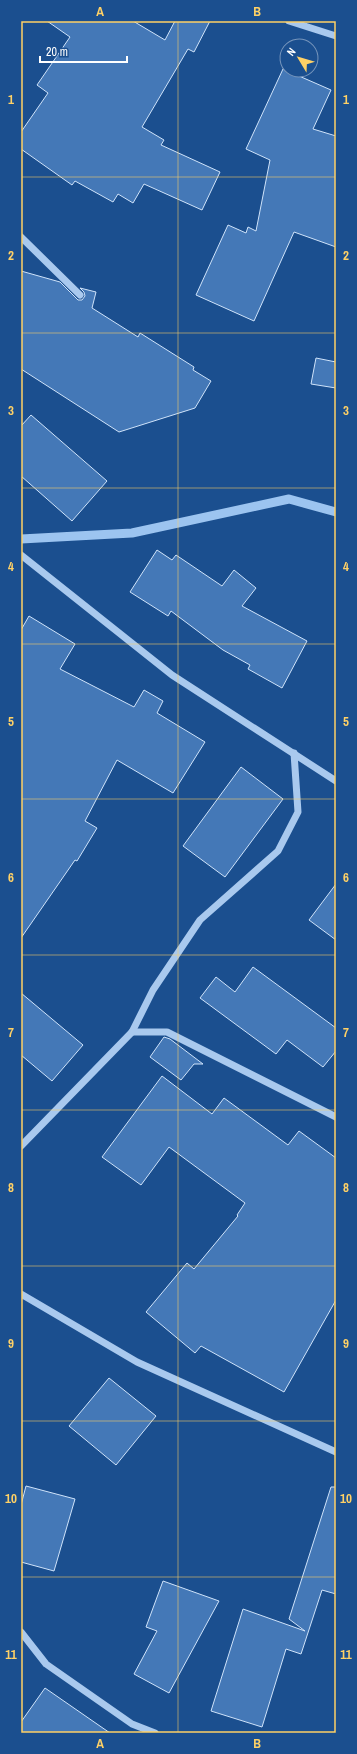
<svg xmlns="http://www.w3.org/2000/svg" width="357" height="1754" viewBox="0 0 357 1754" font-family="'Archivo Narrow',sans-serif">
	<rect width="100%" height="100%" fill="#1b4f8f"/>
	<g fill="none" stroke-linecap="round" stroke-linejoin="round">
		<path stroke="#9cc4f0" stroke-width="9" d="M21,539L132,533L289,499L336,512"/>
	</g>
	<g fill="#4478b7" stroke="#cfe3fa">
		<path d="M47,21H133L165,40L175,21H210L194,52L188,49L142,127L164,140L161,145L220,172L202,210L144,184L133,203L118,194L113,202L75,181L72,185L21,149V132L48,93L37,85L70,37Z"/>
		<path d="M283,69L331,90L313,129L336,136V247L294,232L254,321L196,295L228,225L246,233L248,227L256,231L270,160L246,149Z"/>
		<path d="M21,271L60,282L78,300H82L85,296L84,292L80,288L96,292L92,308L138,337L140,333L194,367L193,370L211,381L195,408L119,432L21,369Z"/>
		<path d="M316,358L336,362V388L311,384Z"/>
		<path d="M31,415L107,481L72,521L21,476V426Z"/>
		<path d="M157,550L172,560L176,555L222,586L234,570L256,588L242,606L307,641L282,688L248,669L250,665L223,650L171,611L168,616L130,592Z"/>
		<path d="M29,616L75,644L60,669L134,707L144,690L163,701L157,713L205,742L173,793L117,760L85,821L97,828L77,861L75,860L21,938V630Z"/>
		<path d="M241,767L283,799L225,877L183,846Z"/>
		<path d="M336,884V940L309,920Z"/>
		<path d="M253,967L336,1028V1051L323,1067L287,1040L276,1054L200,998L216,977L235,992Z"/>
		<path d="M21,993L83,1045L52,1081L21,1055Z"/>
		<path d="M164,1037L170,1039L203,1064H194L181,1080L150,1057Z"/>
		<path d="M162,1076L212,1114L224,1098L288,1145L299,1131L336,1158V1300L284,1392L201,1346L195,1353L146,1312L187,1263L194,1269L238,1216L237,1215L245,1203L169,1147L141,1185L102,1157Z"/>
		<path d="M109,1378L156,1416L116,1465L69,1426Z"/>
		<path d="M26,1486L75,1499L54,1571L21,1562V1505Z"/>
		<path d="M331,1487H336V1594L322,1590L301,1654L286,1649L262,1727L211,1711L243,1609L305,1631L289,1619Z"/>
		<path d="M163,1581L219,1601L169,1693L134,1674L157,1631L146,1627Z"/>
		<path d="M45,1688L110,1733H21V1722Z"/>
	</g>
	<g fill="none" stroke-linecap="round" stroke-linejoin="round">
		<g stroke="#a9c9ee" stroke-width="7">
			<path d="M289,21L336,36"/>
			<path d="M21,237L80,295"/>
			<path d="M21,555L172,675L336,781"/>
			<path d="M132,1032H167L336,1117"/>
			<path d="M21,1146L132,1032L153,990L200,920L278,851L298,812L294,753"/>
			<path d="M21,1294L137,1362L336,1452"/>
			<path d="M21,1632L46,1664L132,1724L155,1733"/>
		</g>
	</g>
	<path fill="none" stroke="#ffd166" stroke-width="1" stroke-opacity="0.55" d="M178,21V1733M21,177H336M21,333H336M21,488H336M21,644H336M21,799H336M21,955H336M21,1110H336M21,1266H336M21,1421H336M21,1577H336"/>
	<rect width="357" height="1754" fill="none" stroke="#1b4f8f" stroke-width="44"/>
	<g transform="translate(299 58) rotate(308)"><circle r="19" fill="#1b4f8f" stroke="#7695bc"/>
	<path d="M0-3L7 15L0 10L-7 15Z" fill="#ffd166"/>
	<text y="-6" font-size="11" font-weight="bold" text-anchor="middle" fill="#ffffff">N</text>
	</g>
	<path d="M40 56v6h87v-6" fill="none" stroke="#ffffff" stroke-width="2"/>
	<text x="46" y="56" font-size="12" fill="#ffffff" stroke="#1b4f8f" stroke-width="3" paint-order="stroke">20 m</text>
	<rect x="22" y="22" width="313" height="1710" fill="none" stroke="#ffd166" stroke-width="1.5"/>
	<g font-size="13" text-anchor="middle" font-weight="bold" fill="#ffd166">
		<text x="100" y="16">A</text>
		<text x="257" y="16">B</text>
		<text x="11" y="104">1</text>
		<text x="346" y="104">1</text>
		<text x="11" y="260">2</text>
		<text x="346" y="260">2</text>
		<text x="11" y="415">3</text>
		<text x="346" y="415">3</text>
		<text x="11" y="571">4</text>
		<text x="346" y="571">4</text>
		<text x="11" y="726">5</text>
		<text x="346" y="726">5</text>
		<text x="11" y="882">6</text>
		<text x="346" y="882">6</text>
		<text x="11" y="1037">7</text>
		<text x="346" y="1037">7</text>
		<text x="11" y="1192">8</text>
		<text x="346" y="1192">8</text>
		<text x="11" y="1348">9</text>
		<text x="346" y="1348">9</text>
		<text x="11" y="1503">10</text>
		<text x="346" y="1503">10</text>
		<text x="11" y="1659">11</text>
		<text x="346" y="1659">11</text>
		<text x="100" y="1748">A</text>
		<text x="257" y="1748">B</text>
	</g>
</svg>
